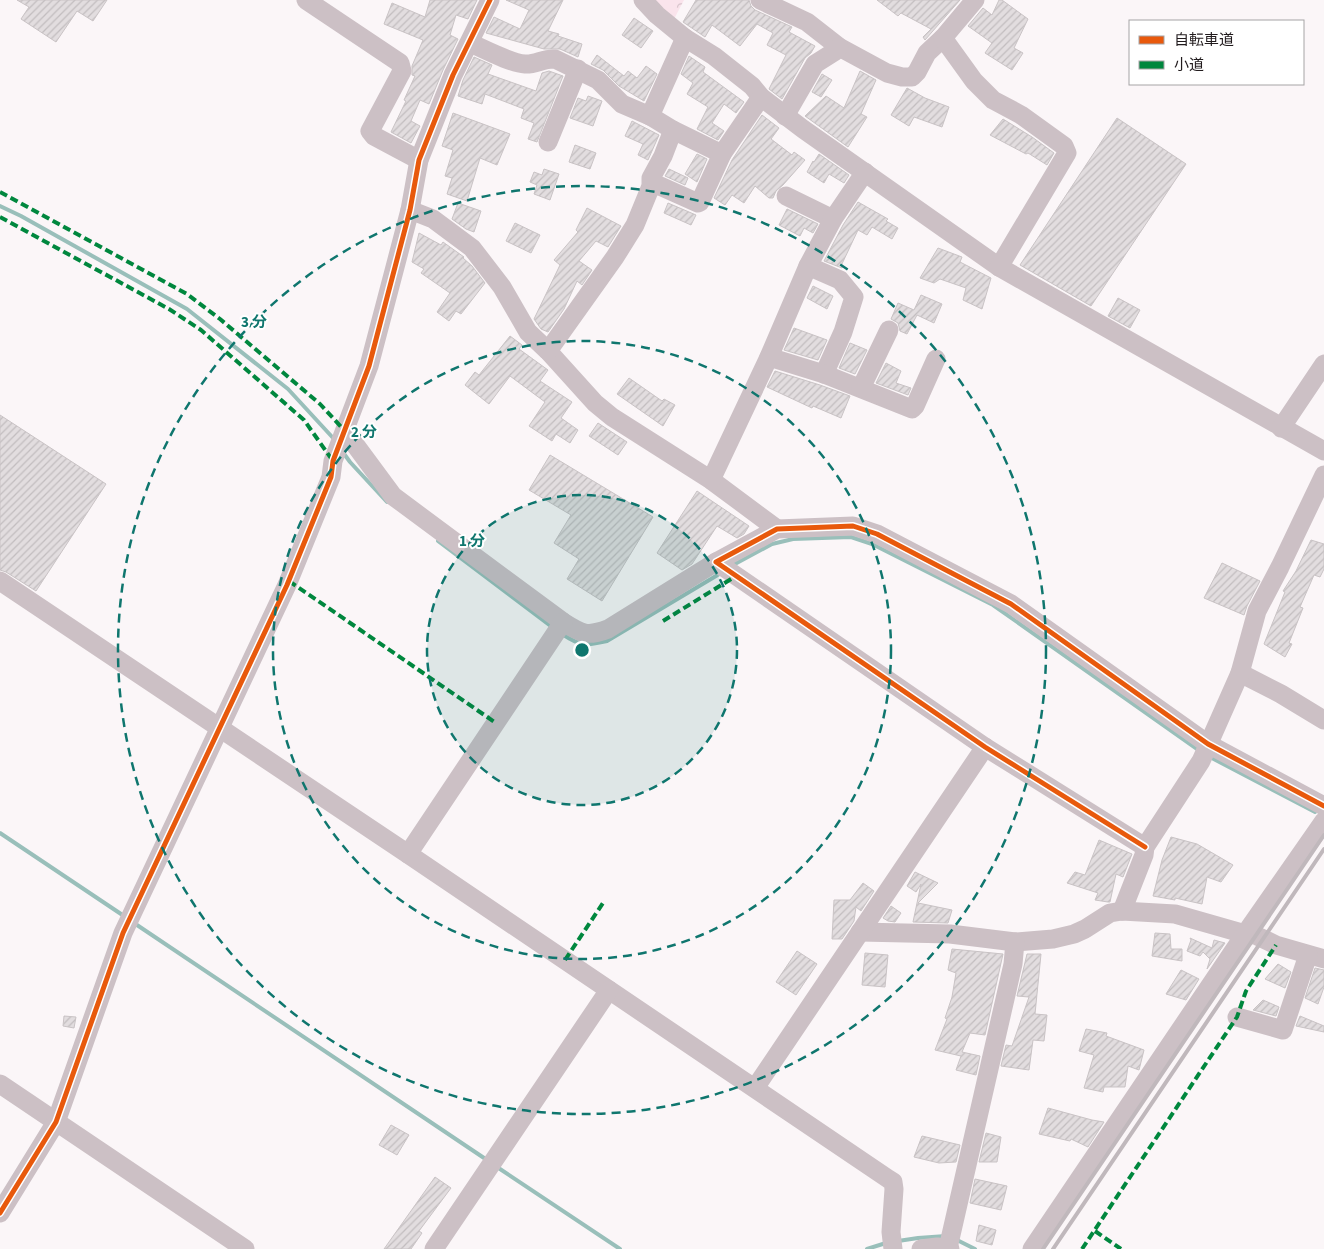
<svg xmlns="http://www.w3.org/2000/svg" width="1324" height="1249" viewBox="0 0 1324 1249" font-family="'Source Sans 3','Noto Sans JP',sans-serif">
	<defs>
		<pattern id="forest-crowns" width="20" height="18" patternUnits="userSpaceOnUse" patternTransform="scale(1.25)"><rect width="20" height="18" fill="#fae4ec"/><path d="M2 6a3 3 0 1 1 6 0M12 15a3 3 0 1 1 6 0" fill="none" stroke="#d6c3ca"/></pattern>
		<pattern id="building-hatch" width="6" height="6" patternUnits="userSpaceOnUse" patternTransform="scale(1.25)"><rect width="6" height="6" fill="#e2dddf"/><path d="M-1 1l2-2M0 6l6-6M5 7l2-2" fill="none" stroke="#c2bdbf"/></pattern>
	</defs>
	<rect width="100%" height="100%" fill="#fbf6f8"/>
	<path fill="url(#forest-crowns)" d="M649,0H684L672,23Z"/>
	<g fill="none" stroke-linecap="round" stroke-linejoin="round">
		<g stroke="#99bfba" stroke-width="4">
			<path d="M0,206L21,216L187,309L288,389L334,439"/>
			<path d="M342,451L350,462L387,502"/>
			<path d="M438,541L552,627"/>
			<path d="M733,565L772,544L793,539L851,537L872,544L993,605L1200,751"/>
			<path d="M562,634C582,647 585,646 607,641L721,573"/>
			<path d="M1208,756L1315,812"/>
			<path d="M0,833L124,916"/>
			<path d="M134,923L487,1160"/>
			<path d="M497,1167L620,1249"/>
			<path d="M955,1239L975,1249"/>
			<path d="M898,1241L918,1238L946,1236"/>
			<path d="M867,1249L886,1243"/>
		</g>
	</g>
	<g fill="url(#building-hatch)" stroke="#c9c3c5">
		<path d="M17,0H107L93,21L77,11L56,42L21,19L29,7Z"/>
		<path d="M430,0H477L468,19L456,15L450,35L458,39L443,70L429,104L420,100L411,121L420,126L411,143L391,132L406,101L404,100L415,76L412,75V66L423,40L384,24L392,3L425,17Z"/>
		<path d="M506,0H563L548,31L559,34L558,36L582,44L578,57L560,49H544L486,33L494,17L520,29L529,10Z"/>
		<path d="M696,0H749L751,6L755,10L792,27L789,32L815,46L811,53L805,58L782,99L769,89L786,55L767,45L773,33L757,24L740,46L712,25L705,37L683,22Z"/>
		<path d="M877,0H960L925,40L923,37L931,29L901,13L898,16Z"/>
		<path d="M999,0H1002L1028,19L1014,48L1023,53L1012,70L985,53L992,43L968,26L983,8L992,15Z"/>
		<path d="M634,18L653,31L641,48L622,35Z"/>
		<path d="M597,55L624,76L628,71L637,78L646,66L657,74L644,101L619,86L603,70L591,64Z"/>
		<path d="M689,56L705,67L703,72L744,102L736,113L724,104L712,123L724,131L718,140L697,129L708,107L687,94L693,83L681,74Z"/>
		<path d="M474,57L492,65L488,74L536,91L542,73L549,71L563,76L537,142L528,139L534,123L521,118L524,109L485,94L482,104L458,96L463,80Z"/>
		<path d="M860,71L876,80L861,114L867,117L848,147L805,116L826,96L844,108Z"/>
		<path d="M822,74L832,80L821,97L812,92Z"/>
		<path d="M907,88L925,98L949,107L942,127L914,117L909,126L891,115Z"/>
		<path d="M588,96L602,101L593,126L570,118L578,98L586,101Z"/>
		<path d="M453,113L510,134L497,165L480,158L467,201L447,194L452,178L445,176L453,150L442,146Z"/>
		<path d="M762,115L779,128L771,139L792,155L794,152L805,160L783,185L776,191L773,198H769L755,186L744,203L732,195L725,205L714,198L732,160Z"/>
		<path d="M1117,118L1186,164L1091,306L1020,265Z"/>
		<path d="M1003,119L1032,137L1054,153L1047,165L1028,153L1026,154L990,135Z"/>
		<path d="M632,121L659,135L648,160L638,155L643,144L625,136Z"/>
		<path d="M575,145L596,153L590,169L569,162Z"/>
		<path d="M697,154L707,159L697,182L685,174Z"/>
		<path d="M819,154L849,175L844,183L829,174L824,183L807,172L813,161L814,162Z"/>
		<path d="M544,169L559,174L550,200L534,194L537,185L530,182L534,172L542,175Z"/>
		<path d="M669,169L688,178L685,185L665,176Z"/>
		<path d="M858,202L888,219L886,221L898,228L892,239L872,227L867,235L858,230L841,266H843L842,268L824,261L843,225Z"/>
		<path d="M458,203L481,211L474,232L466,229L452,219Z"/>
		<path d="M668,203L696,215L691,225L664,213Z"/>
		<path d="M587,208L621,226L608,247L596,241L579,261L592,270L582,285L577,281L564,309L548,332L541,329L534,319L560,265L554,260L578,232L576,230Z"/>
		<path d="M787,209L818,224L813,233L804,228L800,236L779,225Z"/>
		<path d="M515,223L540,235L531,253L506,241Z"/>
		<path d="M419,233L441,245L443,242L464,257L463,258L472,266L485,283L461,314L456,311L449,321L437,312L450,293L421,273L424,269L412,262Z"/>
		<path d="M938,248L962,257L960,262L991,278L982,309L963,300L966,288L940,279L934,283L920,278Z"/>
		<path d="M813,286L833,296L827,309L807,298Z"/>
		<path d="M921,295L942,304L934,323L917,315L907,334L900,331L898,323L891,319L898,303L914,310Z"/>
		<path d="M1118,298L1140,310L1130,328L1108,316Z"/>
		<path d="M794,328L827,340L818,360L784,350Z"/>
		<path d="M510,336L522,345L519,349L548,370L540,381L572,402L561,418L578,430L570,443L556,434L552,441L529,426L545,402L510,376L489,404L465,385L475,372L479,375Z"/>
		<path d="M850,343L867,350L855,374L839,368Z"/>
		<path d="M886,363L901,371L896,383L911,388L908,395L876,383Z"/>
		<path d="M775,371L820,385L850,396L841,418L813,406L812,408L767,387Z"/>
		<path d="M629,378L662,401L664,399L675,405L663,426L617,394Z"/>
		<path d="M0,415L106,484L36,591L6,572L0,570Z"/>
		<path d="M598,423L627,442L618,455L589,436Z"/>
		<path d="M550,455L653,517L602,601L567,579L579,559L554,543L571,515L529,490Z"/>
		<path d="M697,491L749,526L744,534L737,538L717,526L692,564L682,570L657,553Z"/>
		<path d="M1311,540L1324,544V569L1320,577L1314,575L1300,607L1303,608L1289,643L1292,644L1285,657L1264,644L1285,592L1283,591L1296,571Z"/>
		<path d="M1222,563L1260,581L1247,606L1244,615L1204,598Z"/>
		<path d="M1171,837L1197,844L1233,865L1221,882L1207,877L1202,904L1175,898V900L1153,896L1162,860Z"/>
		<path d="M1099,840L1132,854L1123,877L1116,874L1110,902H1108L1095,900L1098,893L1067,883L1075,872L1085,875Z"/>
		<path d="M915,872L938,883L918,903L952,910L948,923L913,922L921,884L916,892L907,886Z"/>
		<path d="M863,883L874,891L861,911L856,907L854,921L842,939H832L834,900H850Z"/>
		<path d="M891,906L901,913L895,922L888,921L883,918Z"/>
		<path d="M1155,933L1170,934L1171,949H1182V961L1152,956Z"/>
		<path d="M1190,938L1212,948L1214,940L1225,943L1207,969L1210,959L1203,952L1200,956L1187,951L1191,940Z"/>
		<path d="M952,949L1003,954L985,1035L970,1033L962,1052L980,1056L976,1075L956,1070L961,1056L935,1050L947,1019L945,1018L952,997L956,973L948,970Z"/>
		<path d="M797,951L817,964L796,995L776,982Z"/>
		<path d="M865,953L888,955L885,987L862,985Z"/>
		<path d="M1027,954H1041L1035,1014L1047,1015L1044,1041L1033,1040L1029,1070L1001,1066L1006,1045L1012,1046L1029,997L1017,996Z"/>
		<path d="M1278,964L1291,972L1285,988L1265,979Z"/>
		<path d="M1315,968L1324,970V987L1318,1004L1305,998Z"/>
		<path d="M1181,970L1199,979L1186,1000L1166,994Z"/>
		<path d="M1263,1000L1279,1007L1276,1016L1253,1010Z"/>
		<path d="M64,1016L76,1017L74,1028L63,1026Z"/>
		<path d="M1300,1016L1324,1026V1032L1296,1026Z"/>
		<path d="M1086,1029L1107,1033L1106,1036L1144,1050L1139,1070L1128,1066L1125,1087H1104L1103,1092L1084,1088L1094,1055L1079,1051Z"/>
		<path d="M1048,1108L1092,1120L1104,1122L1088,1147L1071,1139L1070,1141L1039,1134Z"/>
		<path d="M391,1125L409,1135L397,1155L379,1145Z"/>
		<path d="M986,1133L1001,1137L997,1162H979Z"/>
		<path d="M922,1136L960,1145L956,1162L939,1163L914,1157Z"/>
		<path d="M435,1177L451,1188L419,1231L422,1233L411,1249H384Z"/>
		<path d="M975,1179L1007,1186L1001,1210L970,1203Z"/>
		<path d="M979,1225L996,1230L992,1245L976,1241Z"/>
	</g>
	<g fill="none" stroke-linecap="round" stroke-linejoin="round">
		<g stroke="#ccc0c5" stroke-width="19">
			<path d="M306,0L400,63L402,71L370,131L374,136L419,160"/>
			<path d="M643,0L657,15L685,38L714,56L752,86L761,97L803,129L999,267L1324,451"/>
			<path d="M760,0L807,22L839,47L887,73L902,77H912L917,72L927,53L943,38"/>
			<path d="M975,0L943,38L974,81L993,100L1021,115L1064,146L1067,153L999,267"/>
			<path d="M470,43C484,49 510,63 525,64C535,65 544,58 555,59L598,80L622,104L650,116L673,130L722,154"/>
			<path d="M650,116L685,38"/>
			<path d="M785,116L815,64L834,52L839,47"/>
			<path d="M548,142L578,69"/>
			<path d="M651,186H660L698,203L700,202L722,154L761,97"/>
			<path d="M786,196L833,219"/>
			<path d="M410,210L433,219L472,248L502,287L528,332L548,351L595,403L612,417L711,480L777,529"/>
			<path d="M808,266L840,280L854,297L843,332L824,374"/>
			<path d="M548,351L615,257L635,225L651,186V178L663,156L673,130"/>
			<path d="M769,357L824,374L912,409L915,406L936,359"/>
			<path d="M861,388L889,330"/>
			<path d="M1281,428L1324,364"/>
			<path d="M345,431L393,496L563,622C582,634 587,637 608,629L716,562"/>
			<path d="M711,480L769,357L808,266L833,219L865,172"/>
			<path d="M0,581L408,854L887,1178L893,1182L894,1189L891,1232L893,1249"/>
			<path d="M1240,673L1281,694L1324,720"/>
			<path d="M1145,847L985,747L716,562L777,529L853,526L877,534L1011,604L1208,744L1324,806"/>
			<path d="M408,854L563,622"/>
			<path d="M1122,911L1144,855L1145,847L1201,761L1240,673L1257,611L1280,567L1324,475"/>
			<path d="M860,932L950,934L1015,942L1053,939L1074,934L1085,929L1110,913L1122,911L1175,914L1245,934L1255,935L1276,945L1324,959"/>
			<path d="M1237,1017L1283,1030L1308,955"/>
			<path d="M0,1084L245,1249"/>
			<path d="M755,1088L985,747"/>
			<path d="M0,1213L56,1122L123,933L287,585L331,477L333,461L369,366L410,210L419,160L453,75L490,0"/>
			<path d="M948,1248L1013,964L1015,942"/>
			<path d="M434,1249L609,990"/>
			<path d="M921,1249L937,1247L950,1249"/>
			<path d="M1032,1249L1245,934L1324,821"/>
		</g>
		<g stroke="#c0b8bc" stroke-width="4">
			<path d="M1043,1249L1324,835"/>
			<path d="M1053,1249L1324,849"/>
		</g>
		<g stroke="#00873e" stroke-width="4" stroke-dasharray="8 4" stroke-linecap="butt">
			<path d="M0,192L187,294L220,319L320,404L345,431"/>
			<path d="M0,217L169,309L201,330L304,420L333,461"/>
			<path d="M289,581L496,723"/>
			<path d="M663,621L736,576"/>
			<path d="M565,960L603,903"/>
			<path d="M1095,1231L1121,1249"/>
			<path d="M1082,1249L1237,1017L1246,991L1276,945"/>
		</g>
		<defs>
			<g id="cycleway">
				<path d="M1145,847L985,747L716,562L777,529L853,526L877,534L1011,604L1208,744L1324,806"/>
				<path d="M0,1213L56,1122L123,933L287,585L331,477L333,461L369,366L410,210L419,160L453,75L490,0"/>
			</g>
		</defs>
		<use href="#cycleway" stroke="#fff" stroke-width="8"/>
		<use href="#cycleway" stroke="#e8590c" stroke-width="5"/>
	</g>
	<circle cx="582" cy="650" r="155" fill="#0f766e" fill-opacity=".12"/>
	<g fill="none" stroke="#0f766e" stroke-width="2.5" stroke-dasharray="9 6">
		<circle cx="582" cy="650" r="155"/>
		<circle cx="582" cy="650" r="309"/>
		<circle cx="582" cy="650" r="464"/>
	</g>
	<circle cx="582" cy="650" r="8" fill="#0f766e" stroke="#fff" stroke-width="2.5"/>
	<g font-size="15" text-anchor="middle" font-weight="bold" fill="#0f766e" stroke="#fff" stroke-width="4" stroke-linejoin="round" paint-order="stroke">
		<text x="254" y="327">3 分</text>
		<text x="364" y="437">2 分</text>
		<text x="472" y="546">1 分</text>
	</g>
	<rect x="1129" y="20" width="175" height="65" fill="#ffffff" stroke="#a6a4a5"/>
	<rect x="1139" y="36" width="25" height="8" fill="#e8590c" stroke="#a6a4a5"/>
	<text x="1174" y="45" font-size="15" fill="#211b1d">自転車道</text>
	<rect x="1139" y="61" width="25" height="8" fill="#00873e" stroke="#a6a4a5"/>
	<text x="1174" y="70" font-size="15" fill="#211b1d">小道</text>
</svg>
